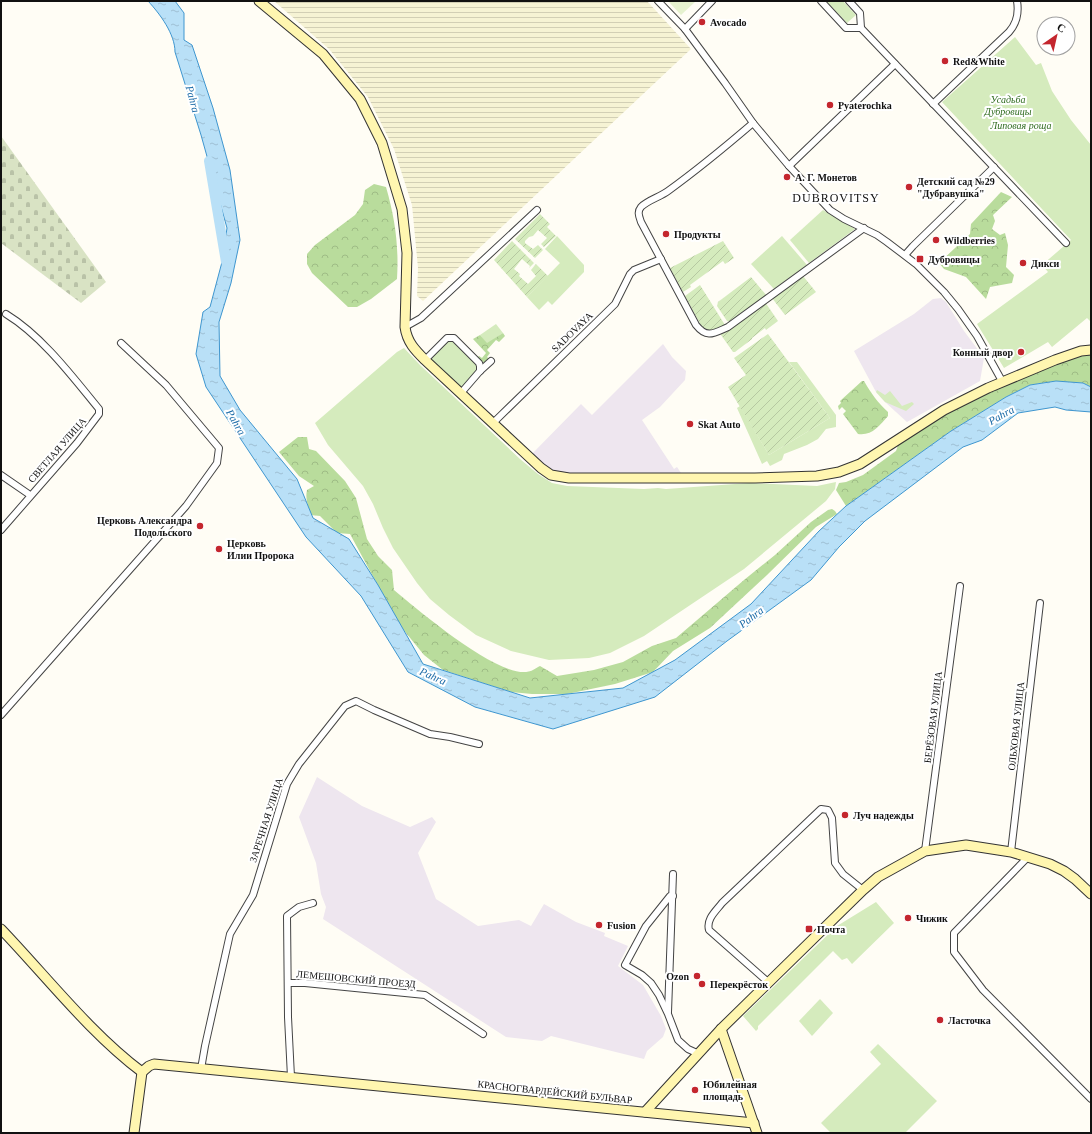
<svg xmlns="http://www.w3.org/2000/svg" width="1092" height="1134" viewBox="0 0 1092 1134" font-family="'Times New Roman',serif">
	<defs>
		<pattern id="farmland-rules" width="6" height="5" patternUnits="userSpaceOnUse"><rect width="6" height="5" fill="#f6f3d4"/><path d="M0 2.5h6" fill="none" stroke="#d2cfb5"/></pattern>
		<pattern id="forest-crowns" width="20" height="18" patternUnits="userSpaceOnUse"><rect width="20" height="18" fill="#b9dc9c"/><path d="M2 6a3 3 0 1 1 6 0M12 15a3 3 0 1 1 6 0" fill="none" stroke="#9ebc85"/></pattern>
		<pattern id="cemetery-stones" width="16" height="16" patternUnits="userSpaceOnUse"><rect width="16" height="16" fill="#d9e3c4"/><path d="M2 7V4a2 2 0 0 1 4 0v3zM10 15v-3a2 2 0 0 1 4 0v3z" fill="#b9c2a7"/></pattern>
		<pattern id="garden-furrows" width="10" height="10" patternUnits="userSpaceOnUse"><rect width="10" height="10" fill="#d5ebbd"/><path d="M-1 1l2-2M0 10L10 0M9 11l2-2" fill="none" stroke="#b6c8a1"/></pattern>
		<pattern id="water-ripples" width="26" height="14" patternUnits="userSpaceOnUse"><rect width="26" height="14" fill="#b9e0f7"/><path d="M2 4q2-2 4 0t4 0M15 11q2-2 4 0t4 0" fill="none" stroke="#9ebfd3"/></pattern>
	</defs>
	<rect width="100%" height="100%" fill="#fffdf5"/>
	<g fill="#eee6ef">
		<path d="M941,298L946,302L964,331L984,358L980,381L907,422L885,402L876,392L854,351L914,314L933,299Z"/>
		<path d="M663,344L672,357L686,371L685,380L660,407L642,420L674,469L677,467L681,473L677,476L558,477L529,457L581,404L592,415Z"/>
		<path d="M317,777L362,806L410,827L432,817L436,822L418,853L436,899L478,926L519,920L531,926L544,904L576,922L605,933L604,936L628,946L618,966L643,985L661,1016L666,1029L663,1037L647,1051L644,1059L551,1036L542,1041L506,1037L323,919L326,907L321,894L316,863L299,817Z"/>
	</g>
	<path fill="url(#farmland-rules)" d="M274,1H647L691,49L423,301L417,296L418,268L412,205L394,149L368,97L329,49Z"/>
	<g fill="#d5ebbd">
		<path d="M826,1H843L856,15L847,23Z"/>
		<path d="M1015,37L1036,65L1041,63L1052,91L1071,120L1091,145V322L1087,318L1052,347L1048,342L1004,368L977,324L1048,272L1042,265L1071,240L942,102Z"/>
		<path d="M823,210L855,229L809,263L790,240Z"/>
		<path d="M557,236L584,265V272L552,305L548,301L539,310L527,297L560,263L545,249Z"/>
		<path d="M782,236L807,265L774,289L751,264Z"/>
		<path d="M496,324L503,333L487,344L480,335Z"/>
		<path d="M450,337L480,366L464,386L461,387L458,385L433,362L431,358L433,355Z"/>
		<path d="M404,348L420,365L520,459L538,474L552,483L567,486L644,489L658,488L666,489L749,483L817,486L836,482L835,489L826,501L744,569L644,636L610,653L589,658L549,660L511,651L476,635L449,615L430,599L417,583L393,548L383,528L373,504L363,486L328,445L315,423L397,352Z"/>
		<path d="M789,362H797L836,415V427L826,429L818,439L807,445L784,454L782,460L770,466L767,461L762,464L737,408L740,406L769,455L830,418Z"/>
		<path d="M877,390L885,395L890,391L902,406L912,402L914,404L906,411L885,402L876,392Z"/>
		<path d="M876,902L894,923L852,964L847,958L842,960L833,951L758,1026V1029L756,1031L743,1016L837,926Z"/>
		<path d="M820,999L833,1013L812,1036L799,1021Z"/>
		<path d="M878,1044L937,1101L905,1133H831L821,1123L881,1064L870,1052Z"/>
	</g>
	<g fill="url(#forest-crowns)">
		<path d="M374,184L386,187C395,218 399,246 397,279L371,299L357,307H348L312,273L307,264V254L315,245L355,215L363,204L365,190Z"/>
		<path d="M1001,192L1012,197L993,215L995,221L992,229L1000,235L1005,233L1008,245L1006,267L1014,275L1012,283L990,287L986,299L966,277L944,269L939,263L970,234L971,224Z"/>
		<path d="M503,333L505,336L499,342L496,340L487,350L490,353L487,357L489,359L485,364L478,357L479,356L482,358L486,353L473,339L480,335L487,343Z"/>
		<path d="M1091,352V387L1083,383L1056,381L1030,385L1006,397L951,431L846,506L836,490L839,483L846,482L863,475L896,451L900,439L988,388Z"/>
		<path d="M862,381H864C871,393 878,403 888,412V416C879,426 872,436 858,434L843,414L846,411L842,407L839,410L838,406L841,403L840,401Z"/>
		<path d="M298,437H307L309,449L316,451L345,481L356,498L367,539L378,556L392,570L394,590C419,611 495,675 526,672C531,672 536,668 540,666L557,676L594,670L623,662L652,646L676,638L744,580L775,555L811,522L828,510L832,509L835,511L837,514L816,527L767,575L710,628L673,651L653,672L615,684L567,694H532L511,692L443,670L424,655L402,628L370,571L350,534L337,533L320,516L311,515C308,506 305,499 307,490L314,486L299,476L279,452Z"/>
	</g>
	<path fill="url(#cemetery-stones)" d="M1,136L106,282L81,303L1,243Z"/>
	<g fill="url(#garden-furrows)">
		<path d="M540,214L550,224L547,227L556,236L544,247L541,244L547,238L538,230L533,236L529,237L525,241V243L533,249L538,245L543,250L535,258L515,239Z"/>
		<path d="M512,241L534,263L529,268L530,266L522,259L514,269L520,274L519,276L528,284L536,276L531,270L536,264L548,276L527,297L494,260Z"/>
		<path d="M723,241L734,258L725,264L723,261L690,285L691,287L683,292L670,268Z"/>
		<path d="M803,276L816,292L785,315L772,298Z"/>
		<path d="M751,277L767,296L731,322L727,321L717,306L718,302Z"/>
		<path d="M700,285L725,325L710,331L703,329L685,296Z"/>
		<path d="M765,302L778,321L766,330L765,328L752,338V339L735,352H733L721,335L722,332Z"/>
		<path d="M768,334L830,418L769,455L728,387L746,375L734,358Z"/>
	</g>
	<path fill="#e6f2cf" d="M668,1H696L681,15Z"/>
	<path fill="url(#water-ripples)" stroke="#3f96cf" d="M148,1H175L184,13V40L192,45L213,108L230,170L240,240L231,283L219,322L220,376L240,410L297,479L313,518L349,539L378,585L423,664L530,698L623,688L675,660L751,604L819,531L846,506L951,431L1006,397L1030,385L1056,381L1083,383L1091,387V412L1066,410L1055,407L1018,413L982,440L963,447L865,521L839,547L811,580L727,641L655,697L553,729L475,707L408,672L361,596L306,537L206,387L196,354L203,312L210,307L222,262L227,228L201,135L175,52C175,34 160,14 148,1Z"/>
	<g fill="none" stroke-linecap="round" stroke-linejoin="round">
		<path stroke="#b9e0f7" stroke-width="10" d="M209,161L226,262"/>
		<defs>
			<g id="street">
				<path d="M658,1L685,29L725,83L753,123L789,166L830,210L844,219L877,235L887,242L916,264L944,292L958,309L977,336L1002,381"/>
				<path d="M821,1L846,28H861L860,13L849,1"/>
				<path d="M861,28L1066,243"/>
				<path d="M685,29L712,1"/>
				<path d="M933,104L1009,32C1017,23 1019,13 1017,1"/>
				<path d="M753,123C725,147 697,170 668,191C660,197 648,200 641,207C637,212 639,216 641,222L696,325C707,339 714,333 728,327L864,228"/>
				<path d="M789,166L895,64"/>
				<path d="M905,255L913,246L994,167"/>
				<path d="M405,327L421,318L537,210"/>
				<path d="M425,360L447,338H454L479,363L480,366V371"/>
				<path d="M461,393L480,371L491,361"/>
				<path d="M493,423L615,304L630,274L634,270L661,259"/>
				<path d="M1,475L30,495"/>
				<path d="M1,530L77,443L99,414V409C72,376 42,336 6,314"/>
				<path d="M1,715L186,506L217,463L219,448L166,385L121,343"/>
				<path d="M925,851L960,586"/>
				<path d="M1011,852L1040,603"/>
				<path d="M1028,857L954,933V952L983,990L1091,1099"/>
				<path d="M673,896H670L646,926L625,965L642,975L651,983L659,995L668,1014L678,1040L688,1049L699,1054"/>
				<path d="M768,982L709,930C706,919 716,911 722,903L821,809L828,810L832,818L835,863L843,874L863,890"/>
				<path d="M288,983H305L425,995L483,1034"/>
				<path d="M668,1012L673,874"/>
				<path d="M201,1069L205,1046L230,934L253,895L287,784L299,764L345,706L356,701L374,710L430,734L450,737L479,744"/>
				<path d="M291,1077L288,1017L287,916L299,907L313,903"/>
			</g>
			<g id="secondary">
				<path d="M259,1L323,54L360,99L382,143L402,209L407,253L405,327C407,342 415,350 425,360L541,468L551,475L569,478H755L817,476L839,472L860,464L944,410L988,388L1055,360L1081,351L1091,350"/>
				<path d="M1,929C46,976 90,1033 142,1072"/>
				<path d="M721,1029L757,1133"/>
				<path d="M142,1072L149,1066L154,1064L754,1123"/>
				<path d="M645,1112L721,1029L863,890L878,877L925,851L966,845L1011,852L1050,864L1064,871L1075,879L1091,894"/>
				<path d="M134,1133L142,1072"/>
			</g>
		</defs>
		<use href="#street" stroke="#444" stroke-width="8"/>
		<use href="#secondary" stroke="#333" stroke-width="11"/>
		<use href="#street" stroke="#fff" stroke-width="6"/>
		<use href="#secondary" stroke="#fff6b0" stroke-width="9"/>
	</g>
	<g fill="#c4262e" stroke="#fff" stroke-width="1.5">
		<circle cx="702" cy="22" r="4"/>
		<circle cx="945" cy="61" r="4"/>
		<circle cx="830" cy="105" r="4"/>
		<circle cx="787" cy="177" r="4"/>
		<circle cx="909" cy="187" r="4"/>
		<circle cx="666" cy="234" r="4"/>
		<circle cx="936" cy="240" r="4"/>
		<rect x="916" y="255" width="8" height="8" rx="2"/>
		<circle cx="1023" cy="263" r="4"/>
		<circle cx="1021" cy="352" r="4"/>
		<circle cx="690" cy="424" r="4"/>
		<circle cx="200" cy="526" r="4"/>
		<circle cx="219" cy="549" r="4"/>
		<circle cx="845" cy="815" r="4"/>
		<circle cx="908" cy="918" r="4"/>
		<circle cx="599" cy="925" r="4"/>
		<rect x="805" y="925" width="8" height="8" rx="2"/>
		<circle cx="697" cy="976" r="4"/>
		<circle cx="702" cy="984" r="4"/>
		<circle cx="940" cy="1020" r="4"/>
		<circle cx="695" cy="1090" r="4"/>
	</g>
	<g text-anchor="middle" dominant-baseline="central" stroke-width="4" stroke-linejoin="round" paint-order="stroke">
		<g font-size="10" font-weight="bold" fill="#111" stroke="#fff" text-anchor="start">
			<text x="710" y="22">Avocado</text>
			<text x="953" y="61">Red&amp;White</text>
			<text x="838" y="105">Pyaterochka</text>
			<text x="795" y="177">А. Г. Монетов</text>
			<text x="917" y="181">Детский сад №29<tspan x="917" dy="12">"Дубравушка"</tspan></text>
			<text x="674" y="234">Продукты</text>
			<text x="944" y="240">Wildberries</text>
			<text x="928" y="259">Дубровицы</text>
			<text x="1031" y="263">Дикси</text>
			<text x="1013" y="352" text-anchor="end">Конный двор</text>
			<text x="698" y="424">Skat Auto</text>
			<text x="192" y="520" text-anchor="end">Церковь Александра<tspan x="192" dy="12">Подольского</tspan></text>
			<text x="227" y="543">Церковь<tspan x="227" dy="12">Илии Пророка</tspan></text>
			<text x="853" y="815">Луч надежды</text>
			<text x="916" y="918">Чижик</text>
			<text x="607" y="925">Fusion</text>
			<text x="817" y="929">Почта</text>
			<text x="689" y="976" text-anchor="end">Ozon</text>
			<text x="710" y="984">Перекрёсток</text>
			<text x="948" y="1020">Ласточка</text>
			<text x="703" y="1084">Юбилейная<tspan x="703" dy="12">площадь</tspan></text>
		</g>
		<g font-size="10" font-style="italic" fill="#2f6b1f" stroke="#fff">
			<text x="1008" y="99">Усадьба<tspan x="1008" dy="12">Дубровицы</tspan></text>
			<text x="1021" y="125">Липовая роща</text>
		</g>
		<g font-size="10" fill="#111" stroke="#fff">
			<text transform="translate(572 332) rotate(-44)">SADOVAYA</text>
			<text transform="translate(57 450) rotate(-49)">СВЕТЛАЯ УЛИЦА</text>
			<text transform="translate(933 717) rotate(-83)">БЕРЁЗОВАЯ УЛИЦА</text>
			<text transform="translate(1016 726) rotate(-84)">ОЛЬХОВАЯ УЛИЦА</text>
			<text transform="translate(266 820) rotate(-72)">ЗАРЕЧНАЯ УЛИЦА</text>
			<text transform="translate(356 979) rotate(5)">ЛЕМЕШОВСКИЙ ПРОЕЗД</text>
			<text transform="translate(555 1092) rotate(6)">КРАСНОГВАРДЕЙСКИЙ БУЛЬВАР</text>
		</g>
		<g font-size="11" font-style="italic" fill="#1768a6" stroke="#fff">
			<text transform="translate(193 99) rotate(75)">Pahra</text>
			<text transform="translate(1001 415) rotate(-29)">Pahra</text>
			<text transform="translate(236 422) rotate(60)">Pahra</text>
			<text transform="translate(751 617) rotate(-37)">Pahra</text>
			<text transform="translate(433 676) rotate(24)">Pahra</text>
		</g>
		<g font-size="12" letter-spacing="1" fill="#111" stroke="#fff">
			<text x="836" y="198">DUBROVITSY</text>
		</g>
	</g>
	<rect width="1092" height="1134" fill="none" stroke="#111111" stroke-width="4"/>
	<g transform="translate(1056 36) rotate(34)"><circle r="19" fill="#ffffff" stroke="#a0a0a0"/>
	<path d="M0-3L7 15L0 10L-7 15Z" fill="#c4262e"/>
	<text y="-6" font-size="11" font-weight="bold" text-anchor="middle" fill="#111111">С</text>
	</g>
</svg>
